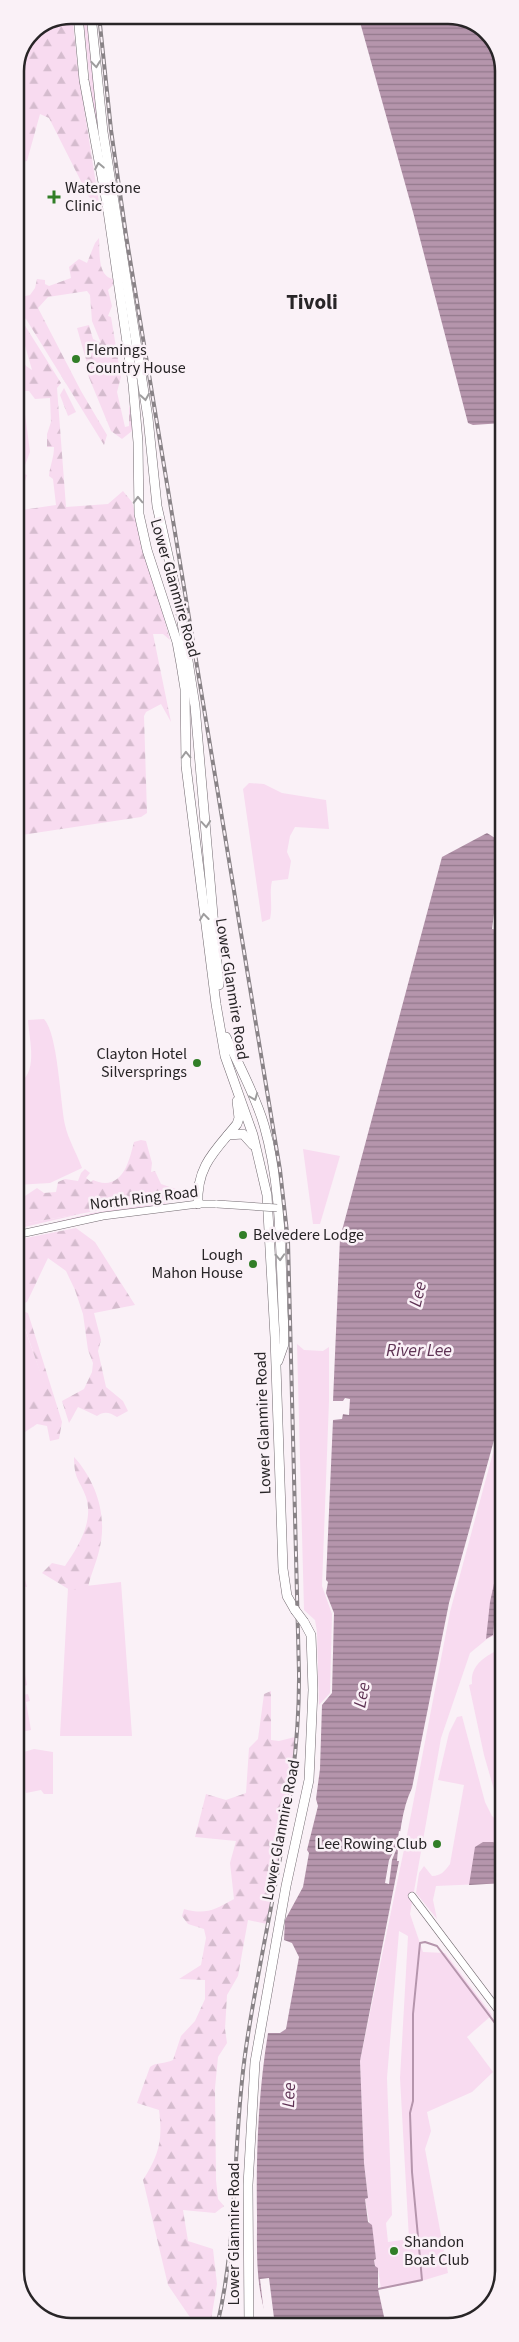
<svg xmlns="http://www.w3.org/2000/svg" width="519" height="2342" viewBox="0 0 519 2342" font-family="'Source Sans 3',sans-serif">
	<defs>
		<pattern id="forest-firs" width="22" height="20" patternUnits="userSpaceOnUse" patternTransform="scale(1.25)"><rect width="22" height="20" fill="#f8dbf0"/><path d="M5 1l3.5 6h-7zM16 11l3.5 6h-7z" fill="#d5bcce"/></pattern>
		<pattern id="water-rules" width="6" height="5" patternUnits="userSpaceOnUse" patternTransform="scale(1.25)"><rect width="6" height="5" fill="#b595ac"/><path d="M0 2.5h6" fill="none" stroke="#93798c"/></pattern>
	</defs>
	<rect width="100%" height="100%" fill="#faf1f7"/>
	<g fill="#f8dbf0" fill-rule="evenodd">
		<path d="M83,15H88L117,251L90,85Z"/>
		<path d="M249,783L264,784L282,793L326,800L329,829L295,827L290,836L287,852L291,861L288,879L272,881C269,894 273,906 270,919L262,922L243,789Z"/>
		<path d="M44,1019C58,1034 60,1101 65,1125C68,1139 77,1154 82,1168L50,1183L16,1185L15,1085C40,1076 29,1040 28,1020Z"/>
		<path d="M303,1149L340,1156L320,1224H313Z"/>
		<path d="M165,1202L170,1203L85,1216L16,1232L92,1213Z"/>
		<path d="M84,1213L16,1229V1225Z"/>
		<path d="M22,1321L45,1385L22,1391L16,1404V1324Z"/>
		<path d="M297,1344L304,1350L323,1351L329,1347V1401L322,1586L332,1614L330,1693L319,1705L317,1632L315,1620L304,1610Z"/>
		<path d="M504,1412V1631L487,1639L470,1653L441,1738L410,1914L423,1952L445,1953L492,2015L467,2037L493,2072L472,2092L427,2112L431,2131L425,2149L448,2273L418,2282L381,2289L378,2269L375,2266L374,2260L376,2259L365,2199L368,2198L364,2163L360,2061L407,1835L450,1612ZM399,1931L408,1936L400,2078L409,2239L388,2242L386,2223L392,2215L387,2078Z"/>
		<path d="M121,1582L132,1736H60L68,1588Z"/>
		<path d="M504,1647V1806L500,1799L497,1800L484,1755L469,1685L472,1684C470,1663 488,1655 504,1647Z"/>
		<path d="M16,1648L22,1659L27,1685L22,1687L23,1695L28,1694L30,1701L26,1702L31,1730L16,1733Z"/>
		<path d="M462,1716L485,1802L492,1816L504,1827V1883L436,1886L433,1900L437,1919L416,1893L419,1873L424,1866L432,1876C441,1876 445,1871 450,1864L464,1785L438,1780L449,1733L457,1717Z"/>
		<path d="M34,1749L53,1752V1794H44L41,1790L26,1793L17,1754Z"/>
	</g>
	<g fill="url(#forest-firs)">
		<path d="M72,15L78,70L99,203L98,204L89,197L49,118L40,114L27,161L15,163V71L32,31Z"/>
		<path d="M99,238C100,251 97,276 113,279V285L108,290L112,306L108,316L111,317L121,377L117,392L125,427L129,426V407L132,406V431L122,439L111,431L88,375L89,370L77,328L89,325L93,339L101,343L92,321L90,295L87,291L48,297L38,308L81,391L107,435L104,445L26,319L15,311L16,298L30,295L35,288L37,279L45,280V284L49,286L71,278L69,267L79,259L87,263L95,243Z"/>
		<path d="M24,324L61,383L57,388L66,507L108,504L123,491L132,502L170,640L163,634H153L171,722L161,704L146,712L144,716L147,813L141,817L15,836V511L56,505L53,479L49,476C50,465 54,458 54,447H47V434L51,422L50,398L35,399L29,391H19L16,400L19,410L25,414L30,452L22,473L27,475L25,481L20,483L21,506H15L19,478L25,476C12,464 14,406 17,390C18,384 15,374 15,367L22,359L26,366L32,370L22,335Z"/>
		<path d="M64,388L76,412L68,416L60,395Z"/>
		<path d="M141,1140L146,1141L152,1163L151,1172L155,1171L161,1184L176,1189H187L182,1196L16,1225V1202L37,1188L44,1193L56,1192L58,1182L65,1179L78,1181L81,1173L85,1169L90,1173L86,1178L91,1182L93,1180C96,1181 101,1183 105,1183C125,1183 130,1157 134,1142Z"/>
		<path d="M76,1228L95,1242L135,1305L94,1313L101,1340L98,1351L106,1387L123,1401L128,1411L117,1417C109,1412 104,1411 97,1416L78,1407L69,1423L62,1401L84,1389L92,1372L93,1363L88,1350L83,1314L75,1290L66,1271L48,1258L27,1302L16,1306V1240Z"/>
		<path d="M22,1311L28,1313L62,1422L59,1439L50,1441L47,1426L37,1424L16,1438V1404L22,1391L44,1384L23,1322L16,1324V1312Z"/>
		<path d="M74,1457C97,1482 108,1518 99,1551C96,1564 90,1576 88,1588L70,1590L42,1573L52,1563L65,1566C78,1547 94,1522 86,1497C80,1480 74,1480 74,1457Z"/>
		<path d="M16,1546L27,1587L16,1585Z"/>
		<path d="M271,1691V1740L279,1741L295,1737L292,1778L267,1924L248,1920L238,1976L227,1995L225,2029L227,2043L218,2057L215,2088L216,2180L218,2199L224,2206L215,2213L183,2210L188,2241L213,2249L217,2284L210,2326H196L168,2285L143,2180C159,2155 163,2140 159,2110L137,2103L150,2067C156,2062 165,2064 173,2060L181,2036L195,2021L205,1999V1980L179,1979L201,1965L206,1938L204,1929L188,1924L182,1916L184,1909C206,1915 214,1910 234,1899L230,1863L236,1841L195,1837L206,1794L226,1800L246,1793L249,1748L258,1739L264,1694Z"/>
	</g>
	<g fill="url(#water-rules)">
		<path d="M358,15H455L487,31L503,60V423L473,425L468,423L413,212Z"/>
		<path d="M487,833L503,843L492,929L503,931L504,1404L449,1603L412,1788C402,1808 399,1838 397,1861H399L360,2061L364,2163L368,2198L365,2199L368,2222L372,2225L376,2259L374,2260L375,2266L378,2268V2289L386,2326H270C255,2291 257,2254 257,2217C256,2155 258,2094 268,2033H280L286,2029L299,1957L292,1943L284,1940L285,1920L303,1887L309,1853L307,1850L318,1806L316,1799L320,1769L322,1705L332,1693L334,1613L326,1593L328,1582L326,1580L333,1420L342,1419L343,1414L349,1415L350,1399L345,1398L343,1401H333L340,1238L442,857Z"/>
		<path d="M504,1538V1582L498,1583L493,1635L486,1639L490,1602Z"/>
		<path d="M483,1842H493L504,1847V1883L469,1885L475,1847Z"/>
	</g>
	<g fill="#faf1f7">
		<path d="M399,1831L404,1832L401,1846L398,1845L392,1860L389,1884L385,1883L389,1860L397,1845Z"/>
		<path d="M269,2278L275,2326H267L265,2322L260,2279Z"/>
	</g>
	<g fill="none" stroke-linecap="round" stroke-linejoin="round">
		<path stroke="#b595ac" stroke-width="2" d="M378,2289L422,2280L412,2172L410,2113L413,2101V2014L420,1943L425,1942L437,1946L504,2035"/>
		<defs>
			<g id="secondary">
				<path d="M16,1235L103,1216L198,1204H217"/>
				<path d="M412,1896L504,2018"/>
			</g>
			<g id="highway">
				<path d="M78,15L84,80L107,204L133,384L138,442L139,514L147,550L177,642L181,664L185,689L186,766L216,1004L225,1056L253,1135L267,1195L275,1337L283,1569L287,1596L295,1610"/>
				<path d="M91,15L103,132L148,418L157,506L180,609L195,706L219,985"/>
				<path d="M226,1037C239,1066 255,1094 264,1125C283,1190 280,1262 284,1330V1344L278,1361"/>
				<path d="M228,1135L243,1134L253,1145"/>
				<path d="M198,1204C196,1166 216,1150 237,1124L239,1118L237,1101"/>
				<path d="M249,2326L248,2185L255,2062L286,1886L309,1780L313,1690L311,1635L304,1622"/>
			</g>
		</defs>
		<use href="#secondary" stroke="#726a70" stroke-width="8"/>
		<use href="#highway" stroke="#726a70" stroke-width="10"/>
		<use href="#secondary" stroke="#fff" stroke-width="7"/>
		<use href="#highway" stroke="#fff" stroke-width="9"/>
		<defs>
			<path id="rail" d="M99,15L111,130L126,235L280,1170L288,1241L299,1673C300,1800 264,1923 246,2048C232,2141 239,2235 217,2326"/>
		</defs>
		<use href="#rail" stroke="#898387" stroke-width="4"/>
		<use href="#rail" stroke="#faf1f7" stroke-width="2" stroke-dasharray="5.5" stroke-linecap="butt"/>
		<defs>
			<path id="secondary-bridge" d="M217,1204L277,1208"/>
			<path id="highway-bridge" d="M295,1610L304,1622"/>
		</defs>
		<use href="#secondary-bridge" stroke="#726a70" stroke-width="8" stroke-linecap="butt"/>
		<use href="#highway-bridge" stroke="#726a70" stroke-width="10" stroke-linecap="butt"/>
		<use href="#secondary-bridge" stroke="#fff" stroke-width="7"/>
		<use href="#highway-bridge" stroke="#fff" stroke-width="9"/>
	</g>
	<defs><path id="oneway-chevron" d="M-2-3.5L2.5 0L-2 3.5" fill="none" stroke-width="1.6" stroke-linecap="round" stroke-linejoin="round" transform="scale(1.25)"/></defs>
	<g stroke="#9e9d9e">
		<use href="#oneway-chevron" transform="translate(96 64) rotate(84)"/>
		<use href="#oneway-chevron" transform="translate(99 166) rotate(-101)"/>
		<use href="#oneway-chevron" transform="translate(145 397) rotate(81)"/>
		<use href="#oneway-chevron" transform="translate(138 500) rotate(-92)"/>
		<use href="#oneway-chevron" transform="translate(186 755) rotate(-92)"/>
		<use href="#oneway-chevron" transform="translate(206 824) rotate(85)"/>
		<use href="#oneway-chevron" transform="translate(204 917) rotate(-97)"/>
		<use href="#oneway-chevron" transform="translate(254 1097) rotate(69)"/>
		<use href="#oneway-chevron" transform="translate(280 1257) rotate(87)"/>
	</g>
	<g fill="#317e27" stroke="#faf1f7" stroke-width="2">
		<path d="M51.5 189.5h5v5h5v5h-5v5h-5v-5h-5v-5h5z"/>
		<circle cx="76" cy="359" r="5"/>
		<circle cx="197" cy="1063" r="5"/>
		<circle cx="243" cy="1235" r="5"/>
		<circle cx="253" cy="1264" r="5"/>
		<circle cx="437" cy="1844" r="5"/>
		<circle cx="394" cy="2251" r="5"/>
	</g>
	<g text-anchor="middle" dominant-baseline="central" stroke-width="5" stroke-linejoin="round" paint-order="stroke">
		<g font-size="16" fill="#282527" stroke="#faf1f7" text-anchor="start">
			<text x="65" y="188">Waterstone<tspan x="65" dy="18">Clinic</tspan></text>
			<text x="86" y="350">Flemings<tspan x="86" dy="18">Country House</tspan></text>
			<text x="187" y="1054" text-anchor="end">Clayton Hotel<tspan x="187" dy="18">Silversprings</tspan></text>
			<text x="253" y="1235">Belvedere Lodge</text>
			<text x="243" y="1255" text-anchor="end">Lough<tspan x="243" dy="18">Mahon House</tspan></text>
			<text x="427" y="1844" text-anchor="end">Lee Rowing Club</text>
			<text x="404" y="2242">Shandon<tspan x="404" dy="18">Boat Club</tspan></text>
		</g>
		<g font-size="16" fill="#282527" stroke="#faf1f7">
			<text transform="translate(175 588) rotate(74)">Lower Glanmire Road</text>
			<text transform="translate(232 989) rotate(81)">Lower Glanmire Road</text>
			<text transform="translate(144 1198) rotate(-7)">North Ring Road</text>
			<text transform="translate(263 1423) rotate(-92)">Lower Glanmire Road</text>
			<text transform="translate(281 1830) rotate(-79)">Lower Glanmire Road</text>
			<text transform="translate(234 2234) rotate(-90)">Lower Glanmire Road</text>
		</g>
		<g font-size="18" font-style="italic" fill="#5f3455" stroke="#faf1f7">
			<text transform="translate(418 1294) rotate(-76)">Lee</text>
			<text x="419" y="1350">River Lee</text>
			<text transform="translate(362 1695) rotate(-79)">Lee</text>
			<text transform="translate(289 2095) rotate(-88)">Lee</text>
		</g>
		<g font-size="21" font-weight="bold" fill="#282527" stroke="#faf1f7">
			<text x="312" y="302">Tivoli</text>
		</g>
	</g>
	<path d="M0 0H519V2342H0ZM71 24H448A47 47 0 0 1 495 71V2271A47 47 0 0 1 448 2318H71A47 47 0 0 1 24 2271V71A47 47 0 0 1 71 24Z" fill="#faf1f7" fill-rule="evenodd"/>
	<path fill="none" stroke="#282527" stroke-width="2.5" d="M71 24H448A47 47 0 0 1 495 71V2271A47 47 0 0 1 448 2318H71A47 47 0 0 1 24 2271V71A47 47 0 0 1 71 24Z"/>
</svg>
